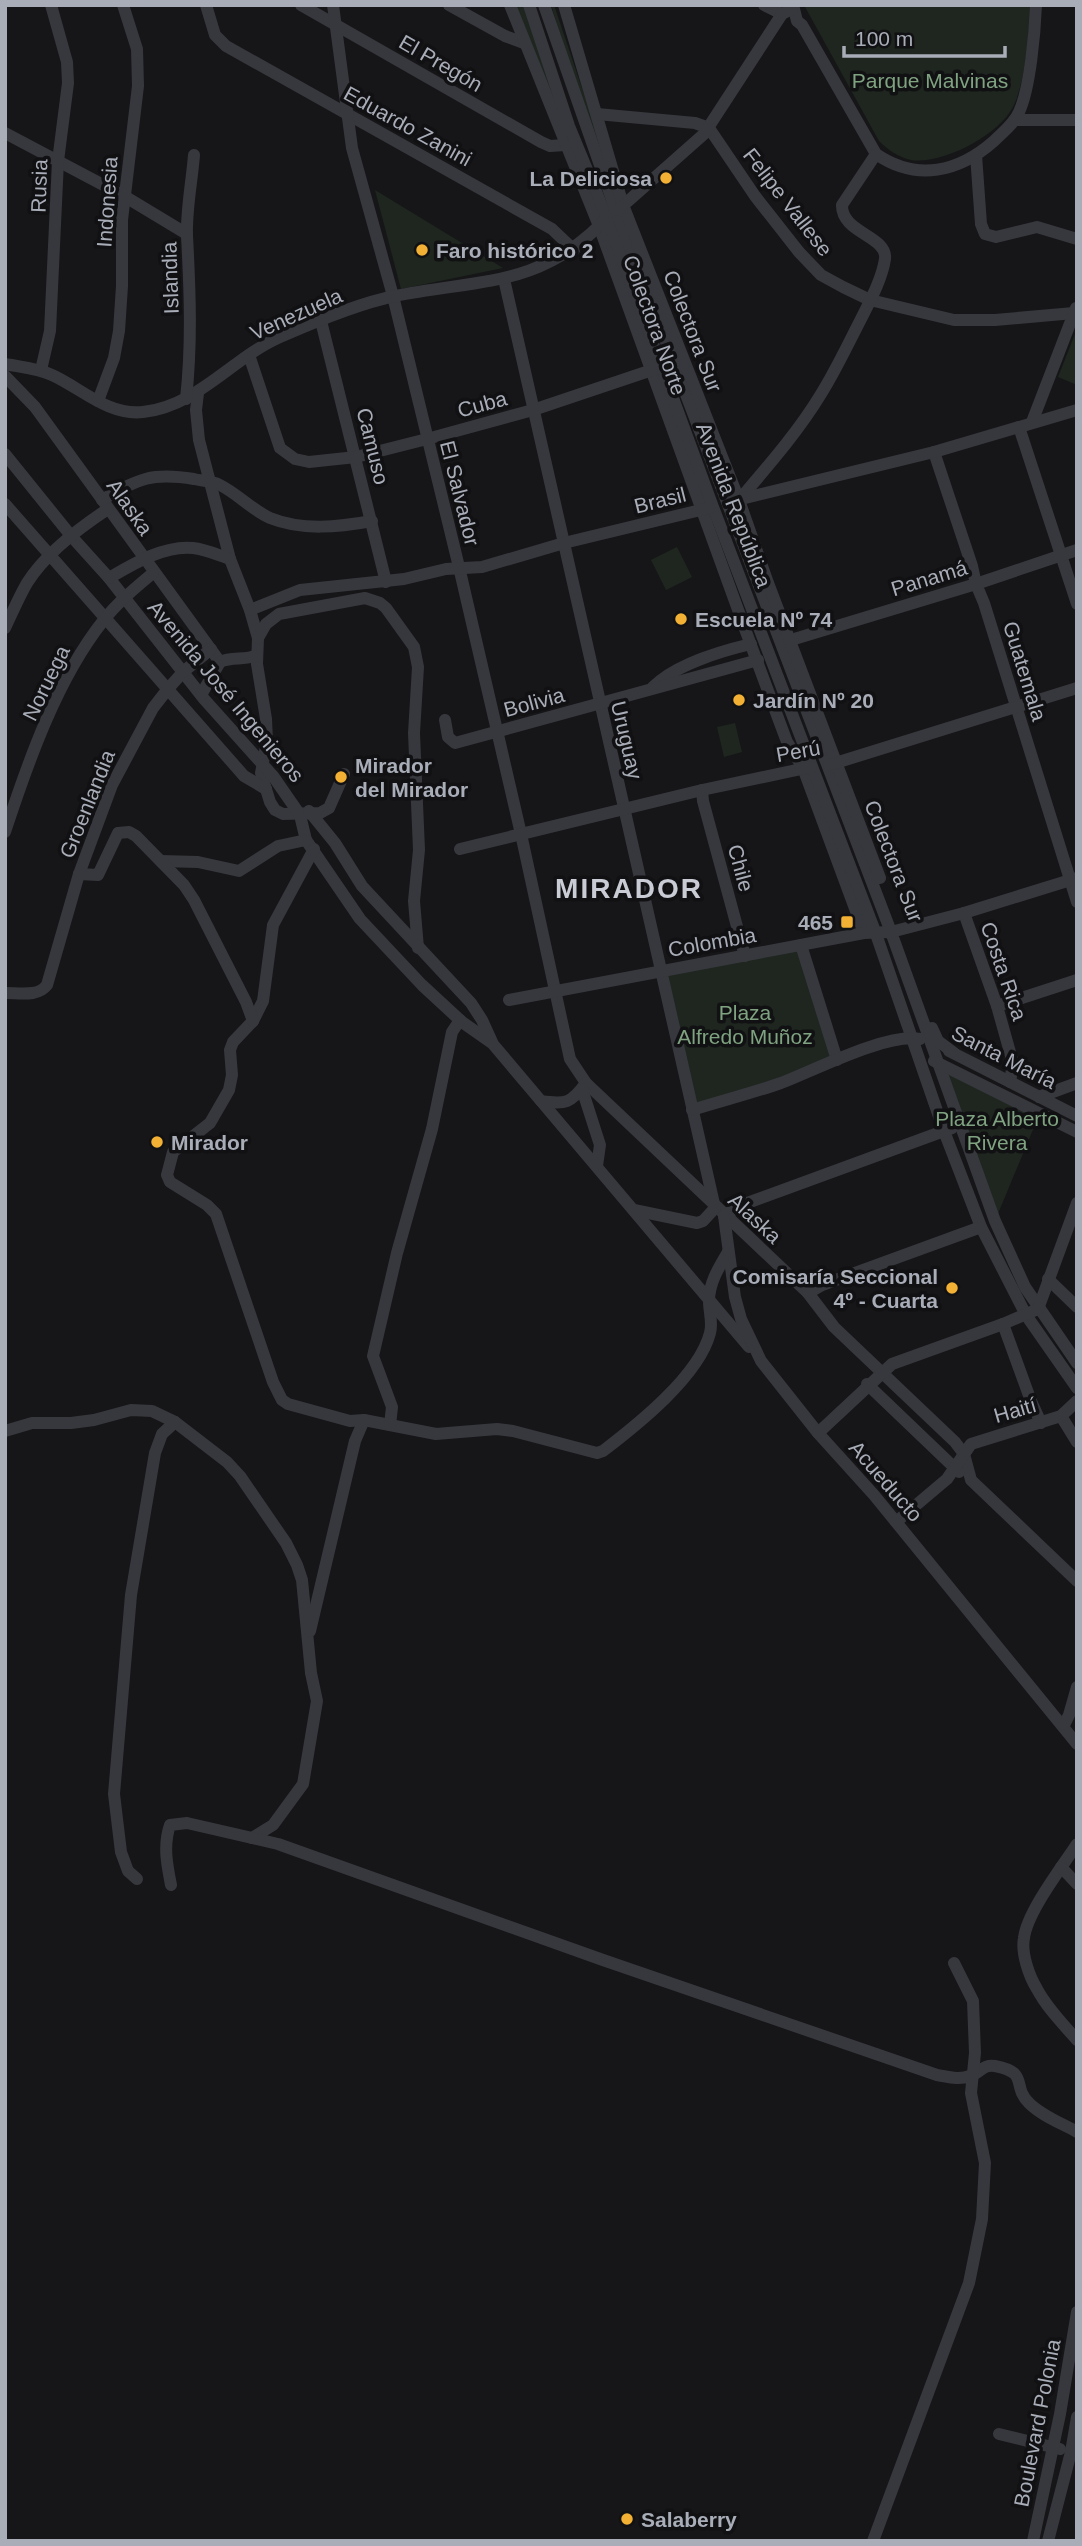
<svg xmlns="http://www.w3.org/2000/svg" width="1082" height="2546" viewBox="0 0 1082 2546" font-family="Helvetica,sans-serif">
	<rect width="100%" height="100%" fill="#161618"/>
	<g fill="#1e261f">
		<path d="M514,5H523L566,133Z"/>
		<path d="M551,5H554L617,192L578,91Z"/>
		<path d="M804,5H1030C1030,32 1025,84 1013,107C999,135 942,165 911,160C898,157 888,150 879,141Z"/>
		<path d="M375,190L503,268L401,289Z"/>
		<path d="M1077,329V385L1058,377Z"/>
		<path d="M677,547L692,577L666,590L651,560Z"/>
		<path d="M735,723L742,752L724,757L717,727Z"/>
		<path d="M801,945L837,1060L692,1110L662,970Z"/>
		<path d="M937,1061L1039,1115L995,1221Z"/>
	</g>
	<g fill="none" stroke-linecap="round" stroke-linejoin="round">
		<g stroke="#37383d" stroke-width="12">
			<path d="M206,5L215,35L226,46L552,229L574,250"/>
			<path d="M301,5L541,142L550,146L565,145"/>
			<path d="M333,5L352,148L393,296L459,567L521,834L570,1059L586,1083L808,1293L834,1327L955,1442L964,1454L971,1480L1077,1581"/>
			<path d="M449,5L505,36L524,43"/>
			<path d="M510,5L599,226L745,629L787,742L803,768L864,933"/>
			<path d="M529,5L569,126L607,218L713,507L876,934L944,1131L981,1227L1026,1315L1077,1388"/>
			<path d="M544,5L616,211L891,932L995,1221L1025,1287L1077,1363"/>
			<path d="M564,5L623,205L739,500L768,583L880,878"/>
			<path d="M764,5L782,14"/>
			<path d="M793,5L797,21L802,25L876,154C917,182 959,172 994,141C1003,132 1014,124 1019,112C1030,89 1035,32 1036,5"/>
			<path d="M597,114L695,123L709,128L755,196L799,252L821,275L843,287L870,300L954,320H995L1074,313"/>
			<path d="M1015,120H1077"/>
			<path d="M5,133L124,196L187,234"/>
			<path d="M976,155L981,224L985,234L996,237L1037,227L1077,239"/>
			<path d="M618,210L704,134L782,14L792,9"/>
			<path d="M504,279L715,1208L703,1221L697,1223L634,1210"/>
			<path d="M321,321L386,582"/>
			<path d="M249,355L280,448L295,459L309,462L356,457L427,439L533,410L658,368"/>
			<path d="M5,364C21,367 37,368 52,375C81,388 108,416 143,412C198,406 232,358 280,337C314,322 360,303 395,296C479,279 539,288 604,221"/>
			<path d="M41,370L50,331L58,161L68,83L67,62L51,5"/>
			<path d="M5,376L35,407L220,662"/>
			<path d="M198,393L196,410L199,440L230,559L250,610L258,638L257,664L266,719L267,741L261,773L270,802L275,810L283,814L320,813L329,808L344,774"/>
			<path d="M186,399C192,344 190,291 187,236C186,210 192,181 194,155"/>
			<path d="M98,401L114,358L119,331L122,286V220L138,86L137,49L123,5"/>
			<path d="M1032,422L1076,308"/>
			<path d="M1019,427L1077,604"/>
			<path d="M934,452L972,566L976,584L984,603L1077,902"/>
			<path d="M5,454L72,537L109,578L204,699L273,776L300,815L306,840L360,919L422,985L462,1022L492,1043L541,1101C566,1105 571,1103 586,1083"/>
			<path d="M102,500C139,479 150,472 194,479C203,481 212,481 220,485C238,494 252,510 270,518C302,531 339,527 372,521"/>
			<path d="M739,500C768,466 798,432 821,394C836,370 848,344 861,319C870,301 882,279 885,259C888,236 841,233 842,205L876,154"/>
			<path d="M733,501L934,452L1077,410"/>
			<path d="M5,504L244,776L266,789"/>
			<path d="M109,578C133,564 164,545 193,548C205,549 218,555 230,559"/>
			<path d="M250,610L300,590L404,579L446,569L482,567L564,543L709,508"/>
			<path d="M5,628C12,613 19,597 27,583C46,553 79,528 108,509"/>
			<path d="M258,638L266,624L279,614L365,598L380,603L386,608L414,647L418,667L414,733L419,850L414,901L418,948"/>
			<path d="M791,640L976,584L1077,550"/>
			<path d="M653,687C675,665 721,651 751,644"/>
			<path d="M201,695L220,662C232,656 245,661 257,655"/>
			<path d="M445,720L448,737L455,743L758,660"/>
			<path d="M829,765L1077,688"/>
			<path d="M702,790L703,801L745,956"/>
			<path d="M309,811L335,843L362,886L471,1003L482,1020L492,1042"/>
			<path d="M5,832C28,762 57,679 103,621C117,603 135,588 153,573"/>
			<path d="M314,849L273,925L263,1001L253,1021L233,1042L230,1050L232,1075L229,1090L210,1123L173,1152L167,1175L170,1182L207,1205L216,1214L273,1382L282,1400L288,1404L350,1421L364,1420L436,1434L497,1429L513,1431L597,1453L603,1451C637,1425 699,1376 710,1333C713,1322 709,1313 709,1301C709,1283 719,1267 728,1252"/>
			<path d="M460,849L702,790L811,767"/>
			<path d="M161,861L198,862L239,871L278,846L306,840"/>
			<path d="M79,874L98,875L118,833L129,832L136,836L184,885L194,900L246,1002L253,1021"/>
			<path d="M964,913L997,1006L1013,1063L1010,1082"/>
			<path d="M801,945L837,1060"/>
			<path d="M5,993C20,993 38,997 47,985L79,874L112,785L153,708L167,690L183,672L211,649"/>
			<path d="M509,1000L864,933L891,932L964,913L1077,878"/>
			<path d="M997,1006L1077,980"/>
			<path d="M932,1028L938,1041L954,1053"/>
			<path d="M949,1051L1077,1116"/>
			<path d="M934,1061L1077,1132"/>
			<path d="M582,1089L600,1145L597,1166"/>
			<path d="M1039,1097L1077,1083"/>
			<path d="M541,1101L749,1347"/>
			<path d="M692,1110C721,1101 752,1093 781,1083C815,1070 886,1033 920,1039"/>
			<path d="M724,1216L735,1297L741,1319L761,1361L818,1433L874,1495L1077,1744"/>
			<path d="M724,1216L739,1206L952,1128"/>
			<path d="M1048,1279L1077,1307"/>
			<path d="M808,1293L822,1285L981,1227"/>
			<path d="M1003,1324L1031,1401L1041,1423"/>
			<path d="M867,1384L959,1472"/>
			<path d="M1061,1416L1077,1442"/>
			<path d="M390,1425L392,1407L373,1356L397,1253L432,1129L452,1032L460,1020"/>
			<path d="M5,1431L32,1423H71L94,1420L131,1410L152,1411L175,1422L227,1462L240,1476L286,1543L297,1565L302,1580L311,1673L317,1701L303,1784L273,1825L252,1838"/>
			<path d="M818,1433L892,1364L1003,1324L1038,1309L1077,1203"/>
			<path d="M896,1522L947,1479L971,1444L1061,1416L1077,1401"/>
			<path d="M310,1631L355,1441L364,1420"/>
			<path d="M1064,1725L1069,1715L1077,1687"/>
			<path d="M1077,1844C1062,1867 1027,1912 1024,1938C1021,1953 1029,1976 1037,1989C1047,2008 1063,2024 1077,2040"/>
			<path d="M1061,1867L1077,1884"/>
			<path d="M137,1879L128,1871L121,1852L114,1794L131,1595L155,1453L162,1434L175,1422"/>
			<path d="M171,1885C167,1865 163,1845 170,1825L187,1823L278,1844L603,1960L937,2075C949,2077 959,2080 970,2076C980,2073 983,2064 995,2066C1030,2073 1011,2085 1029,2103C1042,2116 1061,2123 1077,2132"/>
			<path d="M999,2434L1060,2449"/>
			<path d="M873,2541L969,2283L982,2219L985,2163L971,2093L975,2053L973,2001L954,1963"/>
			<path d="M1033,2541L1060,2414L1077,2312"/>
			<path d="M1048,2541L1071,2452L1077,2417"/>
		</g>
	</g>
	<g fill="#f2b134" stroke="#111113" stroke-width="2.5">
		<circle cx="666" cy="178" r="7"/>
		<circle cx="422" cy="250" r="7"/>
		<circle cx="681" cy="619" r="7"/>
		<circle cx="739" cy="700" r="7"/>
		<circle cx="341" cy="777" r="7"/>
		<rect x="840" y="915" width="14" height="14" rx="3.5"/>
		<circle cx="157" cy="1142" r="7"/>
		<circle cx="952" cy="1288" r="7"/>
		<circle cx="627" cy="2519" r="7"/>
	</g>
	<g text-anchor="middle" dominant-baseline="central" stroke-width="7" stroke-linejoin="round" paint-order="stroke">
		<g font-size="21" fill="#a8adb8" stroke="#111113">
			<text transform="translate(441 63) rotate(30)">El Pregón</text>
			<text transform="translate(408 126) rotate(29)">Eduardo Zanini</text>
			<text transform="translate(39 186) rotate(-88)">Rusia</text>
			<text transform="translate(107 202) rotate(-86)">Indonesia</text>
			<text transform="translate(788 202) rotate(52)">Felipe Vallese</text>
			<text transform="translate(170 278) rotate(-92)">Islandia</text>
			<text transform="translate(296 314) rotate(-24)">Venezuela</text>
			<text transform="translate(655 325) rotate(70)">Colectora Norte</text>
			<text transform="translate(693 331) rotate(69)">Colectora Sur</text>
			<text transform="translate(482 404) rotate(-15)">Cuba</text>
			<text transform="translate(373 446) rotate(76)">Camuso</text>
			<text transform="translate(460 493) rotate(76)">El Salvador</text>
			<text transform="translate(660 500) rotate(-14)">Brasil</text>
			<text transform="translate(734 505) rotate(69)">Avenida República</text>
			<text transform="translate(130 507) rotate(55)">Alaska</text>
			<text transform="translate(929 578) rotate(-17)">Panamá</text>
			<text transform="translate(1025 671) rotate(73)">Guatemala</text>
			<text transform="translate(46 683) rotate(-64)">Noruega</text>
			<text transform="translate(226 691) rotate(50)">Avenida José Ingenieros</text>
			<text transform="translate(534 702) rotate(-15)">Bolivia</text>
			<text transform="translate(627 740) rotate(77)">Uruguay</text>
			<text transform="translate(798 751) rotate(-10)">Perú</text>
			<text transform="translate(87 804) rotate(-68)">Groenlandia</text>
			<text transform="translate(894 861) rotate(69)">Colectora Sur</text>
			<text transform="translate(741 868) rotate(75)">Chile</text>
			<text transform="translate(712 942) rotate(-10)">Colombia</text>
			<text transform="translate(1004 971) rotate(71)">Costa Rica</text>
			<text transform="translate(1004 1057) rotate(27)">Santa María</text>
			<text transform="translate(755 1218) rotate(43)">Alaska</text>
			<text transform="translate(1015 1410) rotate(-16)">Haití</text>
			<text transform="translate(886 1481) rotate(49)">Acueducto</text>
			<text transform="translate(1037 2423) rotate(-79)">Boulevard Polonia</text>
		</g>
		<g font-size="21" fill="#7fa381" stroke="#111113">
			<text x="930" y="80">Parque Malvinas</text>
			<text x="745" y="1012">Plaza<tspan x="745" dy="24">Alfredo Muñoz</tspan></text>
			<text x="997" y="1118">Plaza Alberto<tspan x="997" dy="24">Rivera</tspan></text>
		</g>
		<g font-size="21" font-weight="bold" fill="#a8adb8" stroke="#111113" text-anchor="start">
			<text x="652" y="178" text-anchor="end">La Deliciosa</text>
			<text x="436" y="250">Faro histórico 2</text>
			<text x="695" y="619">Escuela Nº 74</text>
			<text x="753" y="700">Jardín Nº 20</text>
			<text x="355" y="765">Mirador<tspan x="355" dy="24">del Mirador</tspan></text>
			<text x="833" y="922" text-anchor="end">465</text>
			<text x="171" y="1142">Mirador</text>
			<text x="938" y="1276" text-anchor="end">Comisaría Seccional<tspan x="938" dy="24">4º - Cuarta</tspan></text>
			<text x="641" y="2519">Salaberry</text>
		</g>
		<g font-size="28" font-weight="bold" letter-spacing="2" fill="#c9ccd4" stroke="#111113">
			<text x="629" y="888">MIRADOR</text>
		</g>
	</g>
	<rect width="1082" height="2546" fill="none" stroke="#a8adb8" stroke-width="14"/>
	<path d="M844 46v10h161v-10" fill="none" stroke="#a8adb8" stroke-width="3.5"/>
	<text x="855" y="46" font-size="21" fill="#a8adb8" stroke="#111113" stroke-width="5" paint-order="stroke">100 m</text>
</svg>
